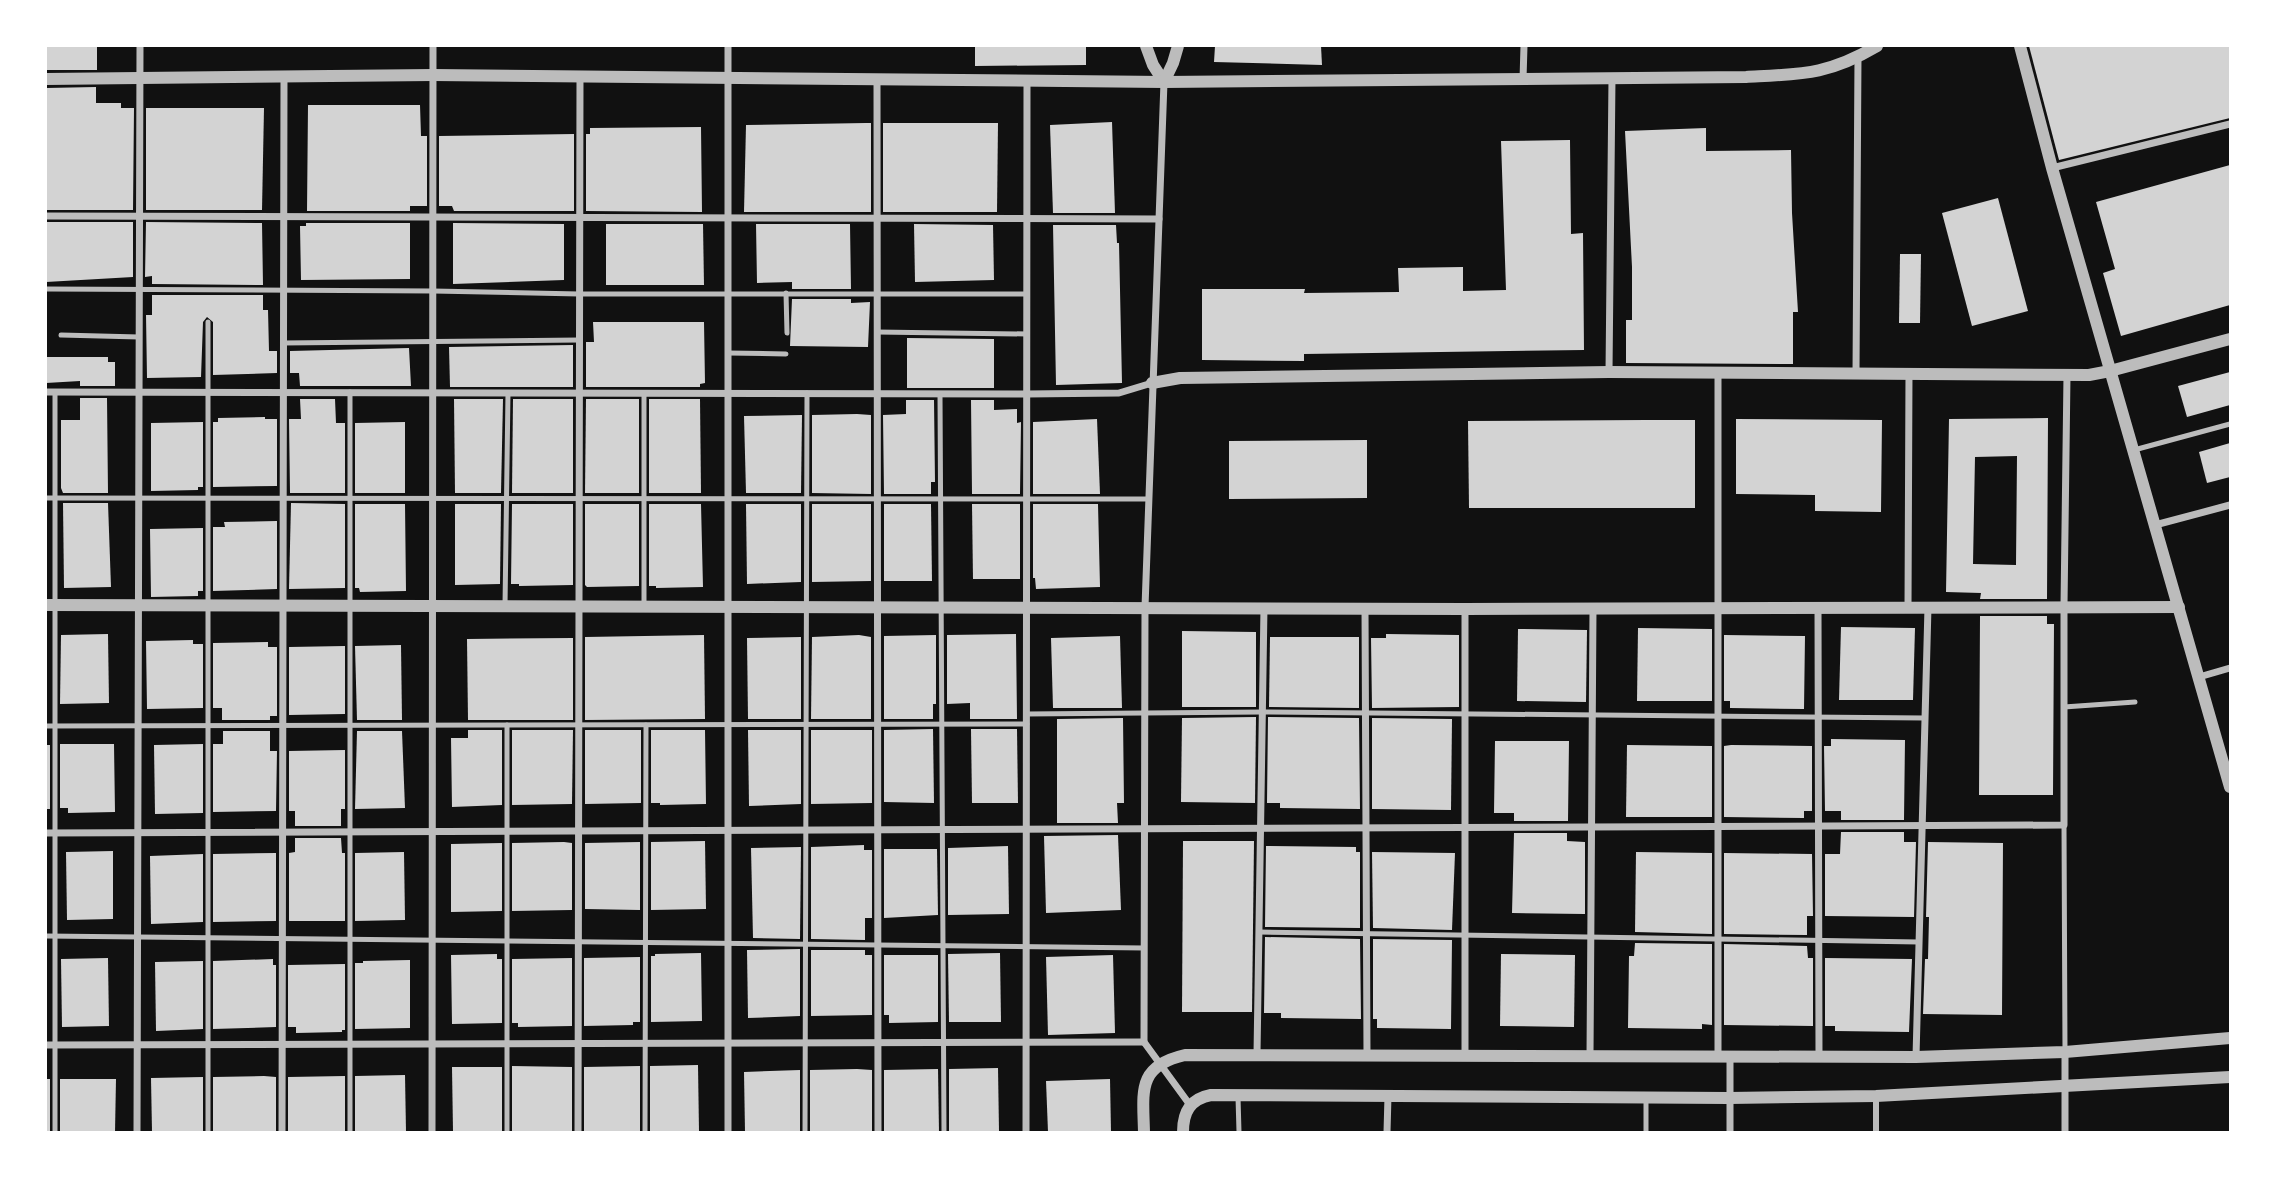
<svg xmlns="http://www.w3.org/2000/svg" width="2276" height="1178" viewBox="0 0 2276 1178" font-family="'Titillium Web',sans-serif">
	<rect width="100%" height="100%" fill="#111"/>
	<g fill="#d3d3d3" fill-rule="evenodd">
		<rect x="46" y="46" width="51" height="24"/>
		<path d="M975,46H1086V65L975,66Z"/>
		<path d="M1215,46H1321L1322,65L1214,62Z"/>
		<path d="M2029,46H2230V118L2059,160Z"/>
		<path d="M96,87V103H121V108H134L133,210H46V88Z"/>
		<path d="M308,105H420L421,136H427V206H410V211H307Z"/>
		<path d="M146,108H264L262,210H146Z"/>
		<path d="M1112,122L1115,213H1053L1050,125Z"/>
		<path d="M866,123H871V212H744L746,125Z"/>
		<path d="M883,123H998L997,212H883Z"/>
		<path d="M701,127L702,212L586,211V134H590V128Z"/>
		<path d="M1706,128V151L1791,150L1792,213L1798,312H1793V364L1626,363V320H1632V267L1625,131Z"/>
		<path d="M574,134V211H454L452,206H439V136Z"/>
		<path d="M1570,140L1571,234L1583,233L1584,350L1304,354V361L1202,360V289H1305L1304,293L1399,292L1398,268L1463,267V291L1506,290L1501,141Z"/>
		<path d="M2230,165V305L2121,336L2103,273L2115,269L2096,202Z"/>
		<path d="M1998,198L2028,311L1972,326L1942,213Z"/>
		<path d="M46,222H133V277L46,282Z"/>
		<path d="M146,222L262,223L263,285L152,284V276L145,277Z"/>
		<path d="M306,223H410V279L301,280L300,226H306Z"/>
		<path d="M453,223L564,224V280L453,284Z"/>
		<path d="M606,224H703L704,285H606Z"/>
		<path d="M756,224H850L851,289H792V282L757,283Z"/>
		<path d="M914,224L993,225L994,280L915,282Z"/>
		<path d="M1053,225H1116L1117,243H1119L1122,383L1056,385Z"/>
		<path d="M1900,254H1921L1920,323H1899Z"/>
		<path d="M152,295H263V310H268L269,351H277V373L213,375V322L207,317L203,322L201,377L147,378L146,315H152Z"/>
		<path d="M792,299H851V303L870,302L868,347L790,346Z"/>
		<path d="M593,322H704L705,383L700,384V387H586V342H594Z"/>
		<path d="M907,338L994,339V388H907Z"/>
		<path d="M573,345V387H450L449,347Z"/>
		<path d="M409,348L411,386H300L299,373H290V351Z"/>
		<path d="M46,357H108V362H115V386H80V381L46,383Z"/>
		<path d="M2230,372V405L2187,417L2178,386Z"/>
		<path d="M80,398H107L108,493H63L61,488V420H80Z"/>
		<path d="M300,399H335L336,423H345V493H290L289,419H301Z"/>
		<path d="M454,399H503L501,493H455Z"/>
		<path d="M513,399H573V493H512Z"/>
		<path d="M586,399H639V493H585Z"/>
		<path d="M649,399H700L701,493H649Z"/>
		<path d="M906,400H934L935,482H931V494H884L883,415L906,414Z"/>
		<path d="M971,400H994V410L1017,409V423L1021,422L1020,494H972Z"/>
		<path d="M857,414L871,415V494L812,493V415Z"/>
		<path d="M802,415L801,493H746L744,416Z"/>
		<path d="M265,417V419H277V486L213,487V422H218V418Z"/>
		<path d="M2048,418L2047,599H1980L1981,593L1946,592L1949,419ZM2017,456L2016,565L1973,564L1975,457Z"/>
		<path d="M1097,419L1100,494H1033V422Z"/>
		<path d="M1736,419L1882,420L1881,512L1815,511V495L1736,494Z"/>
		<path d="M1646,420H1695V508H1469L1468,421Z"/>
		<path d="M203,422V487H198V490L151,491V423Z"/>
		<path d="M405,422V493H355V423Z"/>
		<path d="M1367,440V498L1229,499V441Z"/>
		<path d="M2230,443V477L2207,483L2199,452Z"/>
		<path d="M63,503H108L111,587L64,588Z"/>
		<path d="M291,503L345,504V588L289,589Z"/>
		<path d="M355,504H405L406,591L360,592L359,588H355Z"/>
		<path d="M455,504H501L500,584L455,585Z"/>
		<path d="M512,504H573V585L519,586V584H511Z"/>
		<path d="M585,504H639V586L587,587L585,585Z"/>
		<path d="M649,504H701L703,587L656,588V586H649Z"/>
		<path d="M746,504H801V582L747,584Z"/>
		<path d="M812,504H871V581L812,582Z"/>
		<path d="M884,504H931L932,581H884Z"/>
		<path d="M972,504H1020V579H973Z"/>
		<path d="M1033,504H1098L1100,587L1036,589L1035,578H1033Z"/>
		<path d="M277,521V589L213,591V527H225L224,522Z"/>
		<path d="M203,528V591H198V596L151,597L150,529Z"/>
		<path d="M1980,616H2047V624H2054L2053,795H1979Z"/>
		<path d="M1841,627L1915,628L1913,700H1839Z"/>
		<path d="M1638,628L1712,629V701H1637Z"/>
		<path d="M1518,629L1587,630L1586,702L1517,701Z"/>
		<path d="M1182,631L1256,632V707H1182Z"/>
		<path d="M108,634L109,703L60,704L61,635Z"/>
		<path d="M1016,634L1017,719H970V703L947,704V635Z"/>
		<path d="M1386,634L1459,635V707L1372,708L1371,638H1386Z"/>
		<path d="M704,635L705,719L585,720V637Z"/>
		<path d="M859,635L871,637V719H811L812,637Z"/>
		<path d="M936,635V704H933V719H884V636Z"/>
		<path d="M1724,635L1805,636L1804,709L1730,708V701H1724Z"/>
		<path d="M1120,636L1122,708H1053L1051,638Z"/>
		<path d="M801,637V719H748L747,638Z"/>
		<path d="M1270,637H1359V708L1269,707Z"/>
		<path d="M573,638V720H468L467,639Z"/>
		<path d="M193,640V644H203V708L147,709L146,641Z"/>
		<path d="M268,642V647H277V716H270V720H222V708H213V643Z"/>
		<path d="M401,645L402,720H357L355,646Z"/>
		<path d="M345,646V714L289,715V647Z"/>
		<path d="M1256,717L1255,803L1181,802L1182,718Z"/>
		<path d="M1268,717L1359,718L1360,809L1280,808V803H1267Z"/>
		<path d="M1123,718L1124,803H1117L1118,823H1057V719Z"/>
		<path d="M1372,718L1452,719L1451,810L1372,809Z"/>
		<path d="M933,729L934,803L884,802V730Z"/>
		<path d="M971,729H1017L1018,803H972Z"/>
		<path d="M468,730H502V805L452,807L451,738H468Z"/>
		<path d="M512,730H573L572,804L512,805Z"/>
		<path d="M585,730H641V803L585,804Z"/>
		<path d="M651,730H705L706,804L660,805V803H651Z"/>
		<path d="M748,730H801V804L749,806Z"/>
		<path d="M811,730H872V803L811,804Z"/>
		<path d="M223,731H270V751H277L276,811L213,812V744H223Z"/>
		<path d="M357,731H402L405,808L355,809Z"/>
		<path d="M1831,739L1905,740L1904,820H1841V811H1825L1824,746H1831Z"/>
		<path d="M1495,741H1569L1568,821H1514V813H1494Z"/>
		<path d="M60,744H114L115,812L68,813V808H60Z"/>
		<path d="M203,744V813L155,814L154,745Z"/>
		<rect x="46" y="745" width="4" height="64"/>
		<path d="M1627,745L1712,746V817H1626Z"/>
		<path d="M1731,745L1812,746V811H1804V818L1724,817V746Z"/>
		<path d="M345,750V809H341V826H295V811H289V751Z"/>
		<path d="M1841,832H1904V842H1916L1914,917L1825,916V854H1840Z"/>
		<path d="M1514,833H1567V841L1585,842V914L1512,913Z"/>
		<path d="M1118,835L1121,910L1046,913L1044,836Z"/>
		<path d="M295,838H341L342,853H345V921H289V853L295,852Z"/>
		<path d="M705,841L706,909L651,910V842Z"/>
		<path d="M1183,841H1254L1252,1012H1182Z"/>
		<path d="M564,842L572,843V910L512,911V843Z"/>
		<path d="M640,842V910L585,909V843Z"/>
		<path d="M1928,842L2003,843L2002,1015L1923,1014L1925,959H1928L1929,917H1926Z"/>
		<path d="M502,843V911L451,912V844Z"/>
		<path d="M864,845V850H872V918H865V940L811,939V847Z"/>
		<path d="M1008,846L1009,914L948,915V848Z"/>
		<path d="M1266,846L1356,847V852H1360V928L1265,927Z"/>
		<path d="M801,847L800,939L753,938L751,848Z"/>
		<path d="M884,849H937L938,915L884,918Z"/>
		<path d="M113,851V919L67,920L66,852Z"/>
		<path d="M404,852L405,920L355,921V853Z"/>
		<path d="M1372,852L1455,853L1452,930L1373,928Z"/>
		<path d="M1636,852L1712,853V934L1635,932Z"/>
		<path d="M276,853V921L213,922V854Z"/>
		<path d="M1724,853L1812,854L1813,916H1807V935L1724,934Z"/>
		<path d="M203,854V922L151,924L150,856Z"/>
		<path d="M1265,937L1360,939L1361,1019L1281,1018V1013H1264Z"/>
		<path d="M1373,939L1452,940L1451,1029L1377,1028V1019H1373Z"/>
		<path d="M1635,943L1712,944V1025L1702,1024V1029L1628,1028L1629,956H1634Z"/>
		<path d="M1724,944L1807,946L1808,958H1813V1026L1724,1025Z"/>
		<path d="M800,949V1016L748,1018L747,950Z"/>
		<path d="M811,950H865V955H872V1015L811,1016Z"/>
		<path d="M701,953L702,1021L651,1022V956H655V954Z"/>
		<path d="M1000,953L1001,1022H949L948,954Z"/>
		<path d="M497,954V959H502V1023L452,1024L451,955Z"/>
		<path d="M1501,954L1575,955L1574,1027L1500,1026Z"/>
		<path d="M884,955H938V1022L889,1023V1015H884Z"/>
		<path d="M1113,955L1115,1033L1048,1035L1046,957Z"/>
		<path d="M640,957V1022H633V1025L584,1026V958Z"/>
		<path d="M108,958L109,1026L62,1027L61,959Z"/>
		<path d="M572,958V1026L518,1027V1023H512V959Z"/>
		<path d="M1825,958L1912,959L1909,1032L1835,1031V1026H1825Z"/>
		<path d="M273,959V965H276V1027L213,1029V961Z"/>
		<path d="M410,960V1028L355,1029V963H363V961Z"/>
		<path d="M203,961V1029L156,1031L155,962Z"/>
		<path d="M345,964V1030H342V1032L296,1033V1027H288V965Z"/>
		<path d="M698,1065L699,1132H650V1066Z"/>
		<path d="M512,1066L572,1067V1132H512Z"/>
		<path d="M640,1066V1132H584V1067Z"/>
		<path d="M452,1067H502V1132H453Z"/>
		<path d="M998,1068L999,1132H949V1069Z"/>
		<path d="M857,1069L872,1070V1132H810V1070Z"/>
		<path d="M938,1069L939,1132H884V1070Z"/>
		<path d="M800,1070V1132H745L744,1072Z"/>
		<path d="M405,1075L406,1132H355V1076Z"/>
		<path d="M264,1076L276,1077V1132H213V1077Z"/>
		<path d="M345,1076V1132H288V1077Z"/>
		<path d="M203,1077V1132H152L151,1078Z"/>
		<rect x="46" y="1079" width="4" height="53"/>
		<path d="M60,1079H116L115,1132H60Z"/>
		<path d="M1110,1079L1111,1132H1048L1046,1081Z"/>
	</g>
	<g fill="none" stroke-linecap="round" stroke-linejoin="round">
		<g stroke="#bcbcbc" stroke-width="5">
			<path d="M46,289L433,291L579,294H1027"/>
			<path d="M786,293L787,333"/>
			<path d="M208,322V1132"/>
			<path d="M877,332L1027,334"/>
			<path d="M61,335L139,337"/>
			<path d="M283,343L579,340"/>
			<path d="M728,353L786,354"/>
			<path d="M644,393V606"/>
			<path d="M940,394L944,1132"/>
			<path d="M2134,450L2230,424"/>
			<path d="M46,498L1149,499"/>
			<path d="M505,606L508,393"/>
			<path d="M2064,707L2135,702"/>
			<path d="M1026,714L1262,712L1925,718"/>
			<path d="M46,726L1027,724"/>
			<path d="M2064,825L2065,1052"/>
			<path d="M1259,932L1919,942"/>
			<path d="M46,936L1144,948"/>
			<path d="M1238,1097L1239,1132"/>
			<path d="M1646,1098V1132"/>
			<path d="M55,1132V392"/>
			<path d="M350,1132V392"/>
			<path d="M507,1132V725"/>
			<path d="M645,1132L646,725"/>
			<path d="M805,1132L807,393"/>
		</g>
		<path stroke="#bcbcbc" stroke-width="6" d="M1876,1096V1132"/>
		<g stroke="#bcbcbc" stroke-width="7">
			<path d="M1523,79L1524,46"/>
			<path d="M877,80L878,1132"/>
			<path d="M1164,82L1145,607L1144,1042L1190,1105"/>
			<path d="M2052,168L2230,124"/>
			<path d="M46,216L1159,219"/>
			<path d="M1609,372L1612,78"/>
			<path d="M1718,372V1057"/>
			<path d="M1856,373L1858,57"/>
			<path d="M46,392L1027,394L1119,393L1152,383"/>
			<path d="M2155,525L2230,505"/>
			<path d="M1818,606L1819,1057"/>
			<path d="M1908,607L1909,373"/>
			<path d="M1365,608L1367,1055"/>
			<path d="M1465,609V1056"/>
			<path d="M2199,677L2230,668"/>
			<path d="M46,833L2064,825V606L2067,375"/>
			<path d="M46,1045L1144,1042"/>
			<path d="M2065,1052V1132"/>
			<path d="M1257,1054L1264,607"/>
			<path d="M1590,1056L1593,609"/>
			<path d="M1916,1057L1928,607"/>
			<path d="M137,1132L140,46"/>
			<path d="M282,1132L284,77"/>
			<path d="M432,1132L433,46"/>
			<path d="M578,1132L580,77"/>
			<path d="M728,1132V46"/>
			<path d="M1026,1132L1027,81"/>
			<path d="M1387,1132L1388,1096"/>
			<path d="M1730,1132V1058"/>
		</g>
		<g stroke="#bcbcbc" stroke-width="12">
			<path d="M1146,46L1153,65L1164,82"/>
			<path d="M2020,46L2052,168L2230,787"/>
			<path d="M46,79L433,75L1164,82L1746,77C1802,74 1828,75 1877,46"/>
			<path d="M1164,82L1173,63L1178,46"/>
			<path d="M1152,383L1180,378L1609,372L2089,375L2110,371L2230,339"/>
			<path d="M46,605L1465,609L2179,607"/>
			<path d="M1144,1132C1143,1091 1137,1066 1185,1055L1916,1057L2065,1052L2230,1038"/>
			<path d="M1183,1132C1183,1112 1190,1099 1211,1095L1729,1098L1876,1096L2230,1077"/>
		</g>
	</g>
	<rect width="2276" height="1178" fill="none" stroke="#ffffff" stroke-width="94"/>
</svg>
